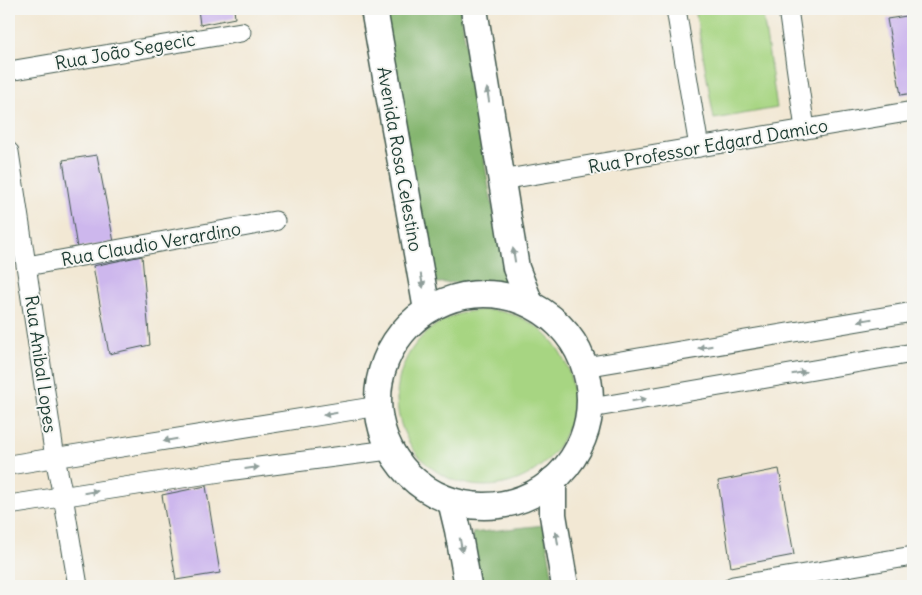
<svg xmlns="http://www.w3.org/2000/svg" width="922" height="595" viewBox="0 0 922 595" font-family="Delius,sans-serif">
	<rect width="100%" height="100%" fill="#f6f6f2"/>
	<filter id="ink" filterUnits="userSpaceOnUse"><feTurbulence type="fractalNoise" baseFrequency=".02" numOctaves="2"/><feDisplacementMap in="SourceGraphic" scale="10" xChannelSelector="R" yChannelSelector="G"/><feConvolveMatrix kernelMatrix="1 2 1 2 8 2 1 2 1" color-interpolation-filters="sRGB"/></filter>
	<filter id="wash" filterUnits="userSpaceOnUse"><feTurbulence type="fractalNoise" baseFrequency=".0096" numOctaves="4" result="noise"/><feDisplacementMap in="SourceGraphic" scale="20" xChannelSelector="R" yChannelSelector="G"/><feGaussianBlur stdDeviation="1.12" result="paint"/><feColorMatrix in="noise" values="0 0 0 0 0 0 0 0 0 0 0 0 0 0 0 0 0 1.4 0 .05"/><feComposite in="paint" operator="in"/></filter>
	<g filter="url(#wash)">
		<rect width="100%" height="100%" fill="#f2e8d4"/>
		<g fill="#a7d582" stroke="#63895b">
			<path d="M695,9H762L777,108L714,119Z"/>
			<circle cx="485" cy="398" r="88"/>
		</g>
		<g fill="#85b670" stroke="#527a52">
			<path d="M382,9H460L488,183L508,282L431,283Z"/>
			<path d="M544,525L554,586H480L472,533Z"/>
		</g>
		<g id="blocks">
			<g fill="#cdb7ed">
				<path d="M198,9H234L235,18L200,25Z"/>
				<path d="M913,15V93L901,95L887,19Z"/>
				<path d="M97,155L114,242L77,248L63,160Z"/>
				<path d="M142,256L150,345L109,354L93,266Z"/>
				<path d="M779,469L794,555L731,567L718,481Z"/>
				<path d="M206,486L220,573L176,580L162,495Z"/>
			</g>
		</g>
	</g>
	<g filter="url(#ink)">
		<use href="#blocks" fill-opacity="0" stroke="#3f574c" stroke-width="1"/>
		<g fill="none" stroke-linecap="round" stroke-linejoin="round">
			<defs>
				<g id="street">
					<path d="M676,9L699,147"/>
					<path d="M788,9L805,129"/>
					<path d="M9,71L241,32"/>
					<path d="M9,152L55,458L63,496L78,586"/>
					<path d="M502,180L913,111"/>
					<path d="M27,266L275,221"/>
					<path d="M585,367L913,312"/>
					<path d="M591,408L913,353"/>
					<path d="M9,465L379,406"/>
					<path d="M9,505L227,471L389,450"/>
					<path d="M733,586L913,556"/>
				</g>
				<g id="secondary">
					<path d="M374,9L427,310"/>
					<path d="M474,9L516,268L529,301"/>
					<circle cx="484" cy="400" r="106"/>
					<path d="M553,480V515L565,586"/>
					<path d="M452,505L458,530L468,586"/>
				</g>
			</defs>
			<use href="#street" stroke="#3f574c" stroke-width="21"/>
			<use href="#secondary" stroke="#3f574c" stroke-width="29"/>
			<use href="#street" stroke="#fff" stroke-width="19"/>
			<use href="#secondary" stroke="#fff" stroke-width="26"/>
		</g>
		<defs><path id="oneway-solid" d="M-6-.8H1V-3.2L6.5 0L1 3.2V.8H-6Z" transform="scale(1.25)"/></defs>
		<g fill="#8f9e9a">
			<use href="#oneway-solid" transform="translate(488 95) rotate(-99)"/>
			<use href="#oneway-solid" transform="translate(514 255) rotate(-99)"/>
			<use href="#oneway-solid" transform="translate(422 281) rotate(80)"/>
			<use href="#oneway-solid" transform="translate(865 320) rotate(171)"/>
			<use href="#oneway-solid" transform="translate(705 347) rotate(171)"/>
			<use href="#oneway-solid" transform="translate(799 373) rotate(-10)"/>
			<use href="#oneway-solid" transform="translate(639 400) rotate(-10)"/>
			<use href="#oneway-solid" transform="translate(330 414) rotate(171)"/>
			<use href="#oneway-solid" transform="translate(170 440) rotate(171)"/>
			<use href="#oneway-solid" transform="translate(252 468) rotate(-7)"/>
			<use href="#oneway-solid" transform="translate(91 492) rotate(-9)"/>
			<use href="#oneway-solid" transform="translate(557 538) rotate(-99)"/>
			<use href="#oneway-solid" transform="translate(461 545) rotate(80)"/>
		</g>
	</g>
	<g text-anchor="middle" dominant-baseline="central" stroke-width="4" stroke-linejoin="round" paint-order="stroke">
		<g font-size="18" fill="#1f3d34" stroke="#f6f6f2">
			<text transform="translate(125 51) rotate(-10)">Rua João Segecic</text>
			<text transform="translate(708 146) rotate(-10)">Rua Professor Edgard Damico</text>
			<text transform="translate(400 159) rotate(80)">Avenida Rosa Celestino</text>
			<text transform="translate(151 244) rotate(-10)">Rua Claudio Verardino</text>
			<text transform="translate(41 364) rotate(82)">Rua Anibal Lopes</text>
		</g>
	</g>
	<rect width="922" height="595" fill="none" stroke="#f6f6f2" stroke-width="30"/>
</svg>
